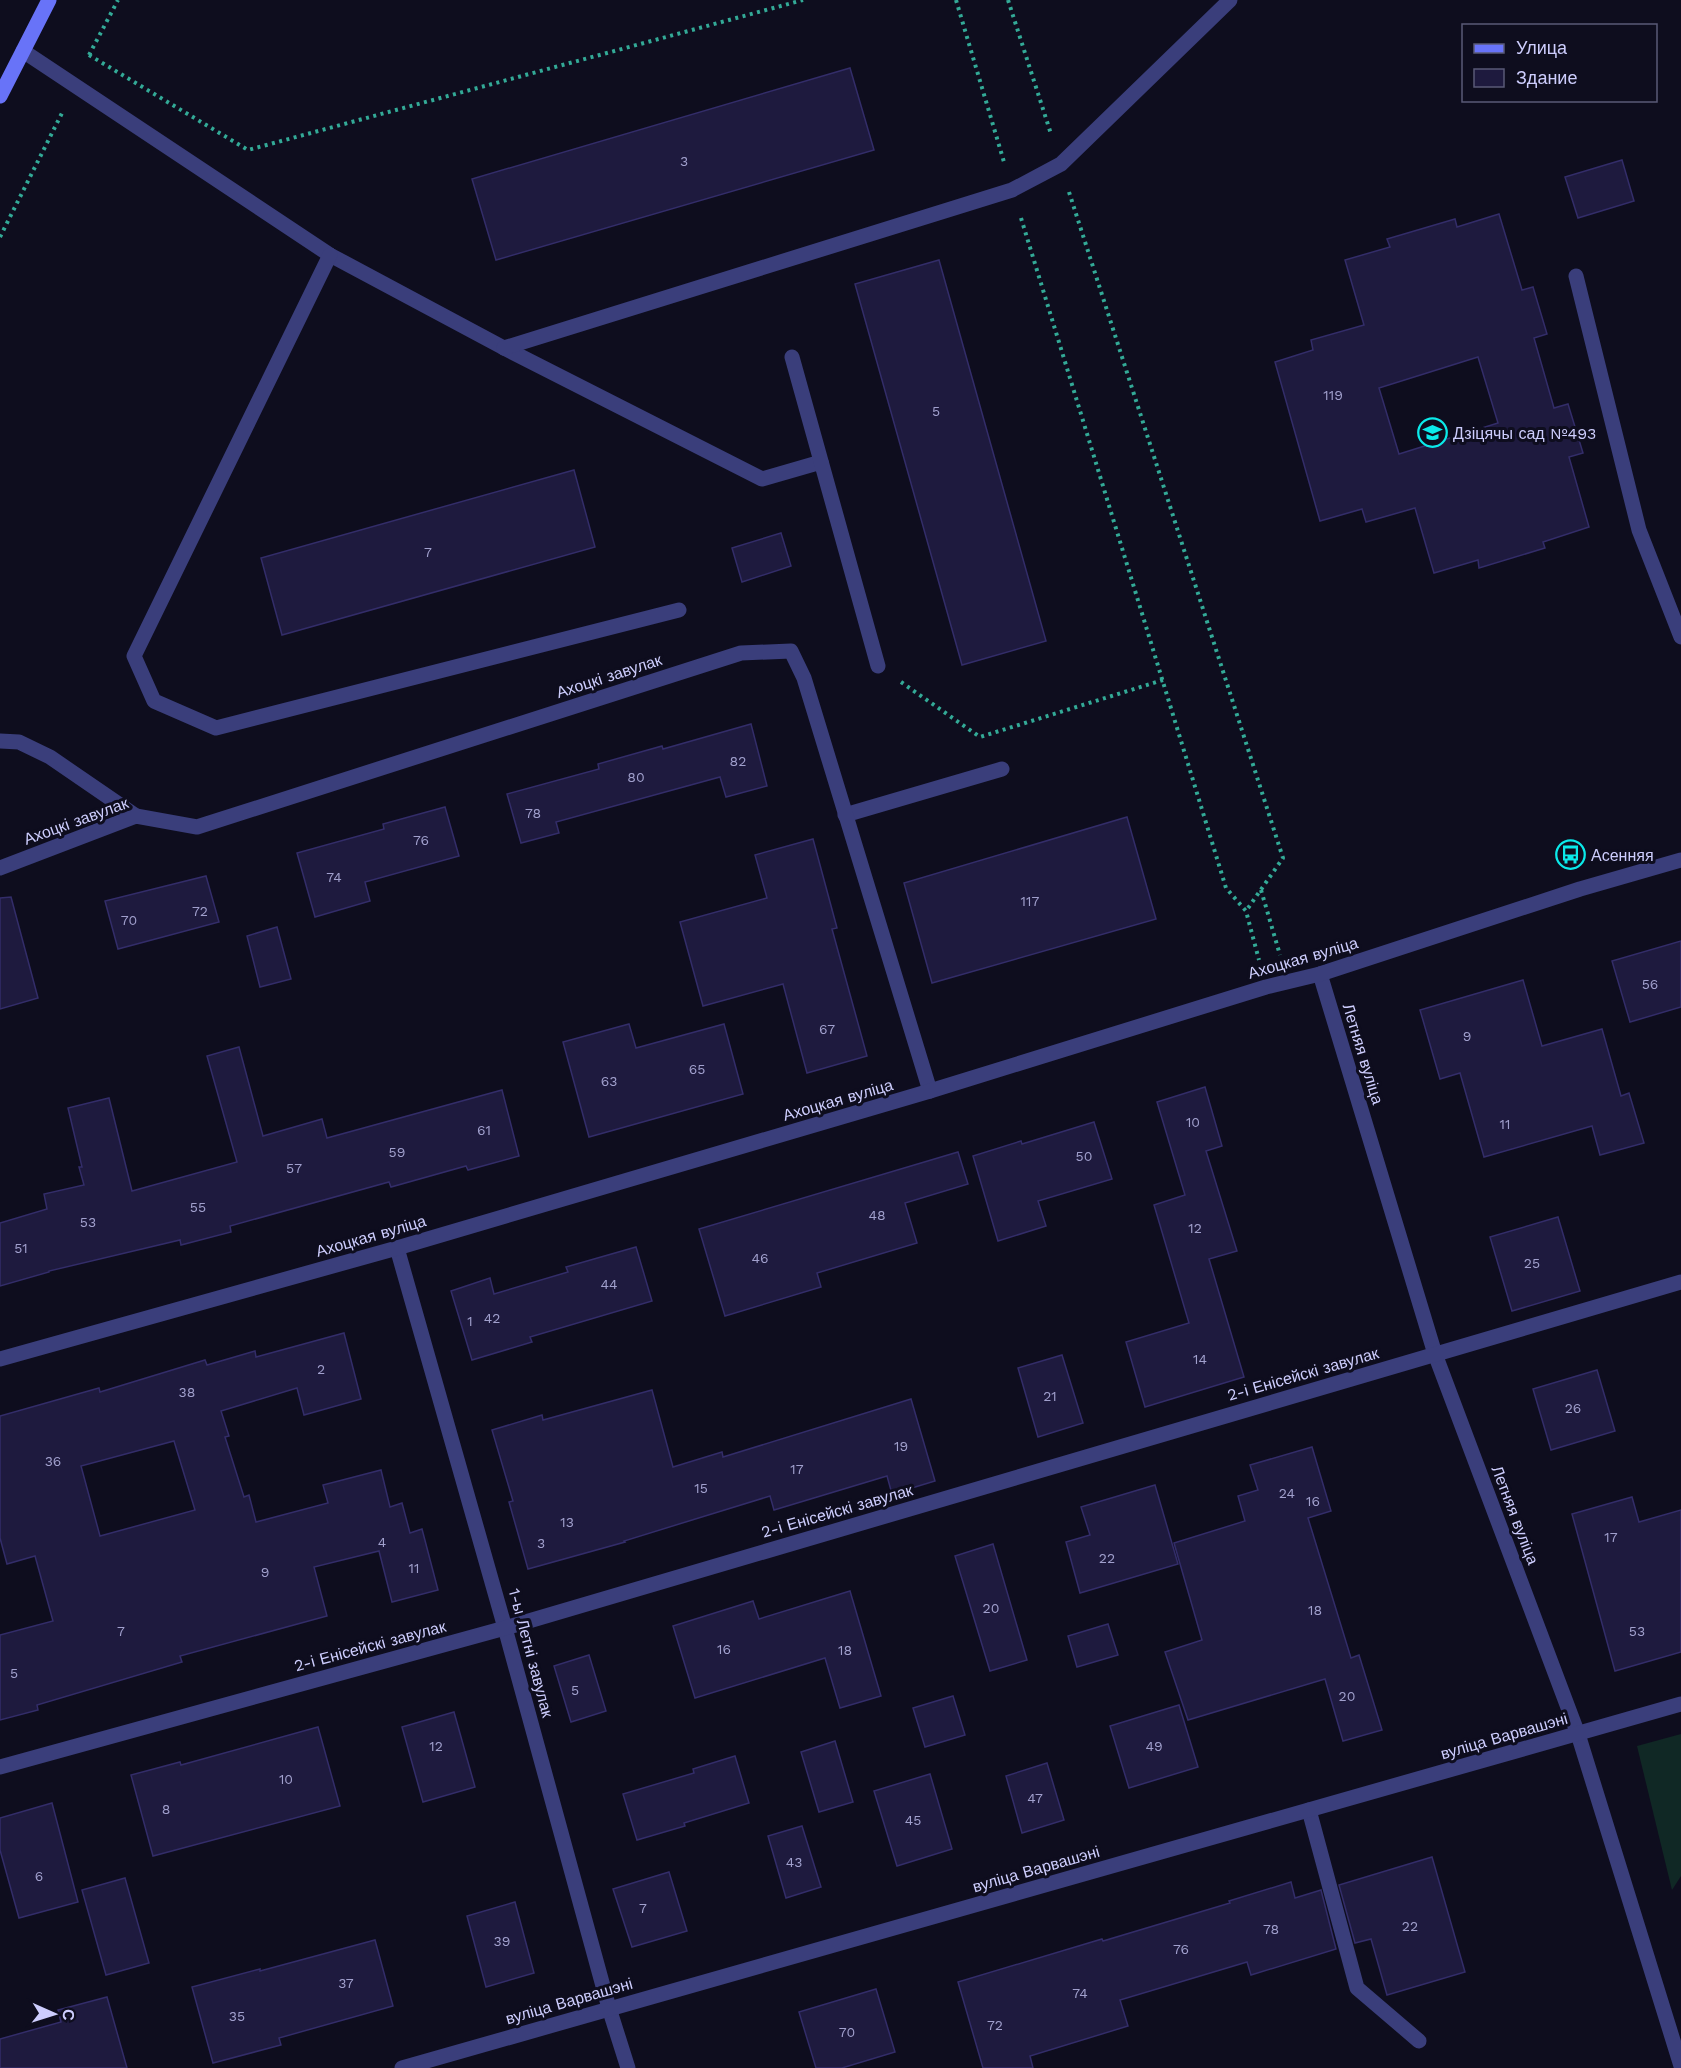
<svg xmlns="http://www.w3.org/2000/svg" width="1681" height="2068" viewBox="0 0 1681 2068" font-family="'Work Sans',sans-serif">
	<rect width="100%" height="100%" fill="#0e0d1e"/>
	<path fill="#102825" d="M1681,1734V1876L1672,1890L1637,1746Z"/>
	<g fill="#1e1a3e" stroke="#332d69" stroke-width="1.5" fill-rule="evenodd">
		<path d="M850,68L874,150L496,260L472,179Z"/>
		<path d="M1622,160L1634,201L1578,218L1565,177Z"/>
		<path d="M1499,214L1522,290L1533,287L1547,334L1534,338L1554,408L1568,404L1583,453L1569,457L1589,527L1543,542L1545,548L1479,568L1478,560L1434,573L1415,508L1366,522L1362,509L1320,521L1275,362L1313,350L1311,340L1364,325L1345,260L1390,247L1387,239L1455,219L1457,227ZM1478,357L1498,423L1399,454L1379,388Z"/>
		<path d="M939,260L1046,641L962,665L855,284Z"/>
		<path d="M574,470L595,547L282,635L261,558Z"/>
		<path d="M781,533L791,566L742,582L732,548Z"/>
		<path d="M751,724L767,786L726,797L720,777L556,822L559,833L521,843L507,794L599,769L598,764L662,746L663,749Z"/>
		<path d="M445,807L459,856L365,882L370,901L315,917L297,853L384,829L383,824Z"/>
		<path d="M1127,817L1156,919L932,983L904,883Z"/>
		<path d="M813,839L837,928L832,929L867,1056L807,1073L783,984L703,1006L680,922L767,898L755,855Z"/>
		<path d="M206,876L219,922L118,949L105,901Z"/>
		<path d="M11,897L38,998L0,1009V898Z"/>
		<path d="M277,927L291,979L260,987L247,936Z"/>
		<path d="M1681,941V1007L1630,1022L1612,961Z"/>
		<path d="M1523,980L1542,1046L1602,1029L1621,1096L1629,1093L1644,1143L1600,1155L1592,1126L1484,1157L1460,1073L1440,1079L1420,1010Z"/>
		<path d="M629,1024L636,1048L724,1024L743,1094L589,1137L563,1042Z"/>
		<path d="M239,1047L263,1136L322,1119L327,1138L502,1090L519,1156L468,1170L466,1166L391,1187L389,1182L230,1226L231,1232L181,1245L180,1240L49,1271V1272L0,1286V1223L47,1209L44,1194L84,1185L79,1167H82L68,1108L109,1098L132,1191L237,1162L207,1056Z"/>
		<path d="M1205,1087L1222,1146L1206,1151L1237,1251L1209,1259L1244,1377L1145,1407L1126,1342L1189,1323L1154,1205L1185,1195L1157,1102Z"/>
		<path d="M1094,1122L1112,1179L1038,1201L1046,1226L998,1241L973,1156L1021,1141L1022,1144Z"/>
		<path d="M958,1152L968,1184L905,1203L917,1243L817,1273L821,1287L725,1316L699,1229Z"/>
		<path d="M1558,1217L1580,1291L1512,1311L1490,1237Z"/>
		<path d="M636,1247L652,1301L530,1337L532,1342L472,1360L451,1291L490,1278L494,1294L568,1272L566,1267Z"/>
		<path d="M344,1333L361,1399L304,1415L297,1388L221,1411L229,1436L225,1437L244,1497L249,1495L256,1522L328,1503L323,1485L381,1470L390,1507L402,1503L410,1533L422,1529L438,1590L392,1602L379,1551L314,1567L327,1616L180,1656L182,1662L37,1705L38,1710L0,1720V1635L53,1621L35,1556L7,1564L0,1538V1416L99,1388L100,1392L205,1360L207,1365L255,1351L256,1357ZM174,1441L195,1510L100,1536L81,1466Z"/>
		<path d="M1062,1355L1083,1423L1038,1437L1018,1368Z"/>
		<path d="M1597,1370L1615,1431L1551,1450L1533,1389Z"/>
		<path d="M652,1390L673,1467L722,1452L723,1457L911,1399L935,1481L892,1494L887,1476L774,1510L770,1496L624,1541L625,1542L528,1569L509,1502L513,1501L492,1430L542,1415L543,1420Z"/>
		<path d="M1312,1447L1331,1511L1308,1518L1351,1658L1359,1655L1382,1730L1343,1741L1325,1679L1188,1720L1165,1652L1202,1640L1174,1543L1245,1521L1238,1496L1258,1490L1250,1465Z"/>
		<path d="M1155,1485L1178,1564L1080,1593L1066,1542L1090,1535L1081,1507Z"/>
		<path d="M1632,1497L1639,1522L1681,1510V1652L1615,1671L1572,1514Z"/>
		<path d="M993,1544L1027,1660L990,1671L955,1556Z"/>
		<path d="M850,1591L881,1696L840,1708L825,1658L695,1698L673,1626L753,1601L759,1619Z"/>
		<path d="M1108,1624L1118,1655L1077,1667L1068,1636Z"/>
		<path d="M589,1655L606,1711L571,1722L554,1666Z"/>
		<path d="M953,1696L965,1735L925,1747L913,1708Z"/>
		<path d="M1179,1705L1198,1767L1129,1788L1110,1726Z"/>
		<path d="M454,1712L475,1787L423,1802L402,1727Z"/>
		<path d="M318,1727L340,1806L153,1856L131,1775L180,1762L181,1765Z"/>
		<path d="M835,1741L853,1802L819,1812L801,1752Z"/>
		<path d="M735,1756L749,1803L684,1823L685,1826L637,1840L623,1794L694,1773L693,1769Z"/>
		<path d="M1047,1763L1064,1820L1022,1833L1006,1776Z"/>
		<path d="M930,1774L952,1849L897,1866L874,1791Z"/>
		<path d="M52,1803L78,1902L19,1918L0,1850V1818Z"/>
		<path d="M802,1826L821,1887L786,1898L768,1836Z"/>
		<path d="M1432,1857L1465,1972L1387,1995L1371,1939L1355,1943L1339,1885Z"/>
		<path d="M669,1872L687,1931L632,1947L613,1889Z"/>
		<path d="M125,1878L149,1963L106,1975L82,1890Z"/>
		<path d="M1291,1882L1295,1898L1321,1890L1336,1949L1251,1975L1247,1962L1120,2000L1128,2026L1030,2056L1033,2068H983L958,1982L1102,1939L1103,1941L1230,1903L1229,1901Z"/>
		<path d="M515,1902L534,1973L486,1987L467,1916Z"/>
		<path d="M375,1940L393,2006L279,2038L281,2045L213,2063L192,1987L260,1969V1971Z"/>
		<path d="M876,1989L895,2052L842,2068H816L799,2012Z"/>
		<path d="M107,1997L127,2068H0V2039L61,2022L58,2010Z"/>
	</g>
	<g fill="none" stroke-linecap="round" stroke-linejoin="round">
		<g stroke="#33aa97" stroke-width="4" stroke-dasharray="3 4.5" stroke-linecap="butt">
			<path d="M956,0L1004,162"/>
			<path d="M1008,0L1051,134"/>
			<path d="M89,55L248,150L803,0"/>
			<path d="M89,55L118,0"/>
			<path d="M1069,192L1283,858L1246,911"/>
			<path d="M1021,218L1226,888L1246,911L1259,960"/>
			<path d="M0,237L63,111"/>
			<path d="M901,682L980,737L1163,680"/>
			<path d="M1261,890L1280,955"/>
		</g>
		<g stroke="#3a3e7b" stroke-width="15">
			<path d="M23,51L330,255L504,348L762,479L821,462"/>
			<path d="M330,255L134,656L154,701L216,728L679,610"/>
			<path d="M1576,276L1639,530L1681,637"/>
			<path d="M504,348L1012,190L1061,164L1230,0"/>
			<path d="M792,357L878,666"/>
			<path d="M845,815L1002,769"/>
			<path d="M1309,1810L1357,1988L1419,2041"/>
		</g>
		<g stroke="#3a3e7b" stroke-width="15">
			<path d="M0,741L19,742L50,757L136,816"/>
			<path d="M0,868L136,816L197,827L741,653L791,651L804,678L930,1091"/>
			<path d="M1320,974L1435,1354L1578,1734L1681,2066"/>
			<path d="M397,1248L505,1628L609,2008L628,2068"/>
			<path d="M0,1767L505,1628L1681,1282"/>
			<path d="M402,2068L1681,1704"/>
		</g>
		<path stroke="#3a3e7b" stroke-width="15" d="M0,1359L397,1248L930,1091L1266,987L1320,974L1580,889L1681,860"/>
		<path stroke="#6873f8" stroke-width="15" d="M0,96L49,0"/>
	</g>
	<defs>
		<symbol id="school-ring" viewBox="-11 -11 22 22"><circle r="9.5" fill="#0e0d1e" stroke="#0beaea" stroke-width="1.5"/><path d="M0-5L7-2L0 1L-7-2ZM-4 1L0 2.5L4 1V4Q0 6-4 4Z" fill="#0beaea"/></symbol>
		<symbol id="bus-ring" viewBox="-11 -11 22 22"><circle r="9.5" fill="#0e0d1e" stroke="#0beaea" stroke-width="1.5"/><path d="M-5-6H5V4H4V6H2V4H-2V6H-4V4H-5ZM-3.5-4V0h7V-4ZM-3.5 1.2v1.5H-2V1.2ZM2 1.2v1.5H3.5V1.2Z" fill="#0beaea"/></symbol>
	</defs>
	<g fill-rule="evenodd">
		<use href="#school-ring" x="1416" y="416" width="33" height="33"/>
		<use href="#bus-ring" x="1554" y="838" width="33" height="33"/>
	</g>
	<g text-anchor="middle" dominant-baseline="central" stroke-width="6" stroke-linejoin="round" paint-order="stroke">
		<g font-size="14" fill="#a1a0cd">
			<text x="684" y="161">3</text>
			<text x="1333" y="395">119</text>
			<text x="936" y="411">5</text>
			<text x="428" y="552">7</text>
			<text x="738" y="761">82</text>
			<text x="636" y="777">80</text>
			<text x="533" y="813">78</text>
			<text x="421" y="840">76</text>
			<text x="334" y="877">74</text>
			<text x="1030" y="901">117</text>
			<text x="200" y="911">72</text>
			<text x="129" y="920">70</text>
			<text x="1650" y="984">56</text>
			<text x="827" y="1029">67</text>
			<text x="1467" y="1036">9</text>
			<text x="697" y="1069">65</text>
			<text x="609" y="1081">63</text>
			<text x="1193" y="1122">10</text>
			<text x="1505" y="1124">11</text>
			<text x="484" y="1130">61</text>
			<text x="397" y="1152">59</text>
			<text x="1084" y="1156">50</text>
			<text x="294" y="1168">57</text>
			<text x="198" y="1207">55</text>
			<text x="877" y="1215">48</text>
			<text x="88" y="1222">53</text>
			<text x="1195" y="1228">12</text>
			<text x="21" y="1248">51</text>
			<text x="760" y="1258">46</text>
			<text x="1532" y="1263">25</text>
			<text x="609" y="1284">44</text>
			<text x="492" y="1318">42</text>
			<text x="470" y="1321">1</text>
			<text x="1200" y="1359">14</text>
			<text x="321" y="1369">2</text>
			<text x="187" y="1392">38</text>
			<text x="1050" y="1396">21</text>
			<text x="1573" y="1408">26</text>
			<text x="901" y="1446">19</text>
			<text x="53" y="1461">36</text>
			<text x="797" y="1469">17</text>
			<text x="701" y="1488">15</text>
			<text x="1287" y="1493">24</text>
			<text x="1313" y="1501">16</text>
			<text x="567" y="1522">13</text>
			<text x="1611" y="1537">17</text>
			<text x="382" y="1542">4</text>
			<text x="541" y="1543">3</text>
			<text x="1107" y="1558">22</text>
			<text x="414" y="1568">11</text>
			<text x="265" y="1572">9</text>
			<text x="991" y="1608">20</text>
			<text x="1315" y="1610">18</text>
			<text x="121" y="1631">7</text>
			<text x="1637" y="1631">53</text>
			<text x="724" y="1649">16</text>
			<text x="845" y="1650">18</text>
			<text x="14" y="1673">5</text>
			<text x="575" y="1690">5</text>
			<text x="1347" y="1696">20</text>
			<text x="436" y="1746">12</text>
			<text x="1154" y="1746">49</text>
			<text x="286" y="1779">10</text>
			<text x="1035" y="1798">47</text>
			<text x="166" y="1809">8</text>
			<text x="913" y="1820">45</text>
			<text x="794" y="1862">43</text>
			<text x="39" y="1876">6</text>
			<text x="643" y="1908">7</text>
			<text x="1410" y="1926">22</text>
			<text x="1271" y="1929">78</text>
			<text x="502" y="1941">39</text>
			<text x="1181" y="1949">76</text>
			<text x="346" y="1983">37</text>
			<text x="1080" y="1993">74</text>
			<text x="237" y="2016">35</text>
			<text x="995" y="2025">72</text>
			<text x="847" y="2032">70</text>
		</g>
		<g font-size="16" fill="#cdcdfd" stroke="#0e0d1e" text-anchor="start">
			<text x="1453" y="433">Дзіцячы сад №493</text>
			<text x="1591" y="855">Асенняя</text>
		</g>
		<g font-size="16" fill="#cdcdfd" stroke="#0e0d1e">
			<text transform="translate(609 676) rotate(-18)">Ахоцкі завулак</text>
			<text transform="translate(76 821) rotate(-20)">Ахоцкі завулак</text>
			<text transform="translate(1303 958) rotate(-16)">Ахоцкая вуліца</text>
			<text transform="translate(1363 1054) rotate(73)">Летняя вуліца</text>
			<text transform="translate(838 1100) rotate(-16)">Ахоцкая вуліца</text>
			<text transform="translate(371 1236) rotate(-16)">Ахоцкая вуліца</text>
			<text transform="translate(1303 1374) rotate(-16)">2-і Енісейскі завулак</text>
			<text transform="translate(837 1511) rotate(-16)">2-і Енісейскі завулак</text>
			<text transform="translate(1515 1515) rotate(69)">Летняя вуліца</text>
			<text transform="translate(370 1646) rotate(-15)">2-і Енісейскі завулак</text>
			<text transform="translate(531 1653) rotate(75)">1-ы Летні завулак</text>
			<text transform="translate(1504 1736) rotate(-16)">вуліца Варвашэні</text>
			<text transform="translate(1036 1869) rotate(-16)">вуліца Варвашэні</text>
			<text transform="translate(569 2001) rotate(-16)">вуліца Варвашэні</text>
		</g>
	</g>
	<rect x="1462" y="24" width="195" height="78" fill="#0e0d1e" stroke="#5a5a77" stroke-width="1.5"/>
	<rect x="1474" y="44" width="30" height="9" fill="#6873f8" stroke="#5a5a77" stroke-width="1.5"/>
	<text x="1516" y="54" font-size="18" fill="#cdcdfd">Улица</text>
	<rect x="1474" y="69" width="30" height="18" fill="#1e1a3e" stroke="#5a5a77" stroke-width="1.5"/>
	<text x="1516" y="84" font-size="18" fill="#cdcdfd">Здание</text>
	<g transform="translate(54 2014) rotate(93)" stroke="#0e0d1e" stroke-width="4.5" paint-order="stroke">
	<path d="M0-4.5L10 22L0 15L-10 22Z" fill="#cdcdfd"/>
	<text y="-9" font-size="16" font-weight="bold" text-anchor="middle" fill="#cdcdfd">С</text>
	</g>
</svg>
